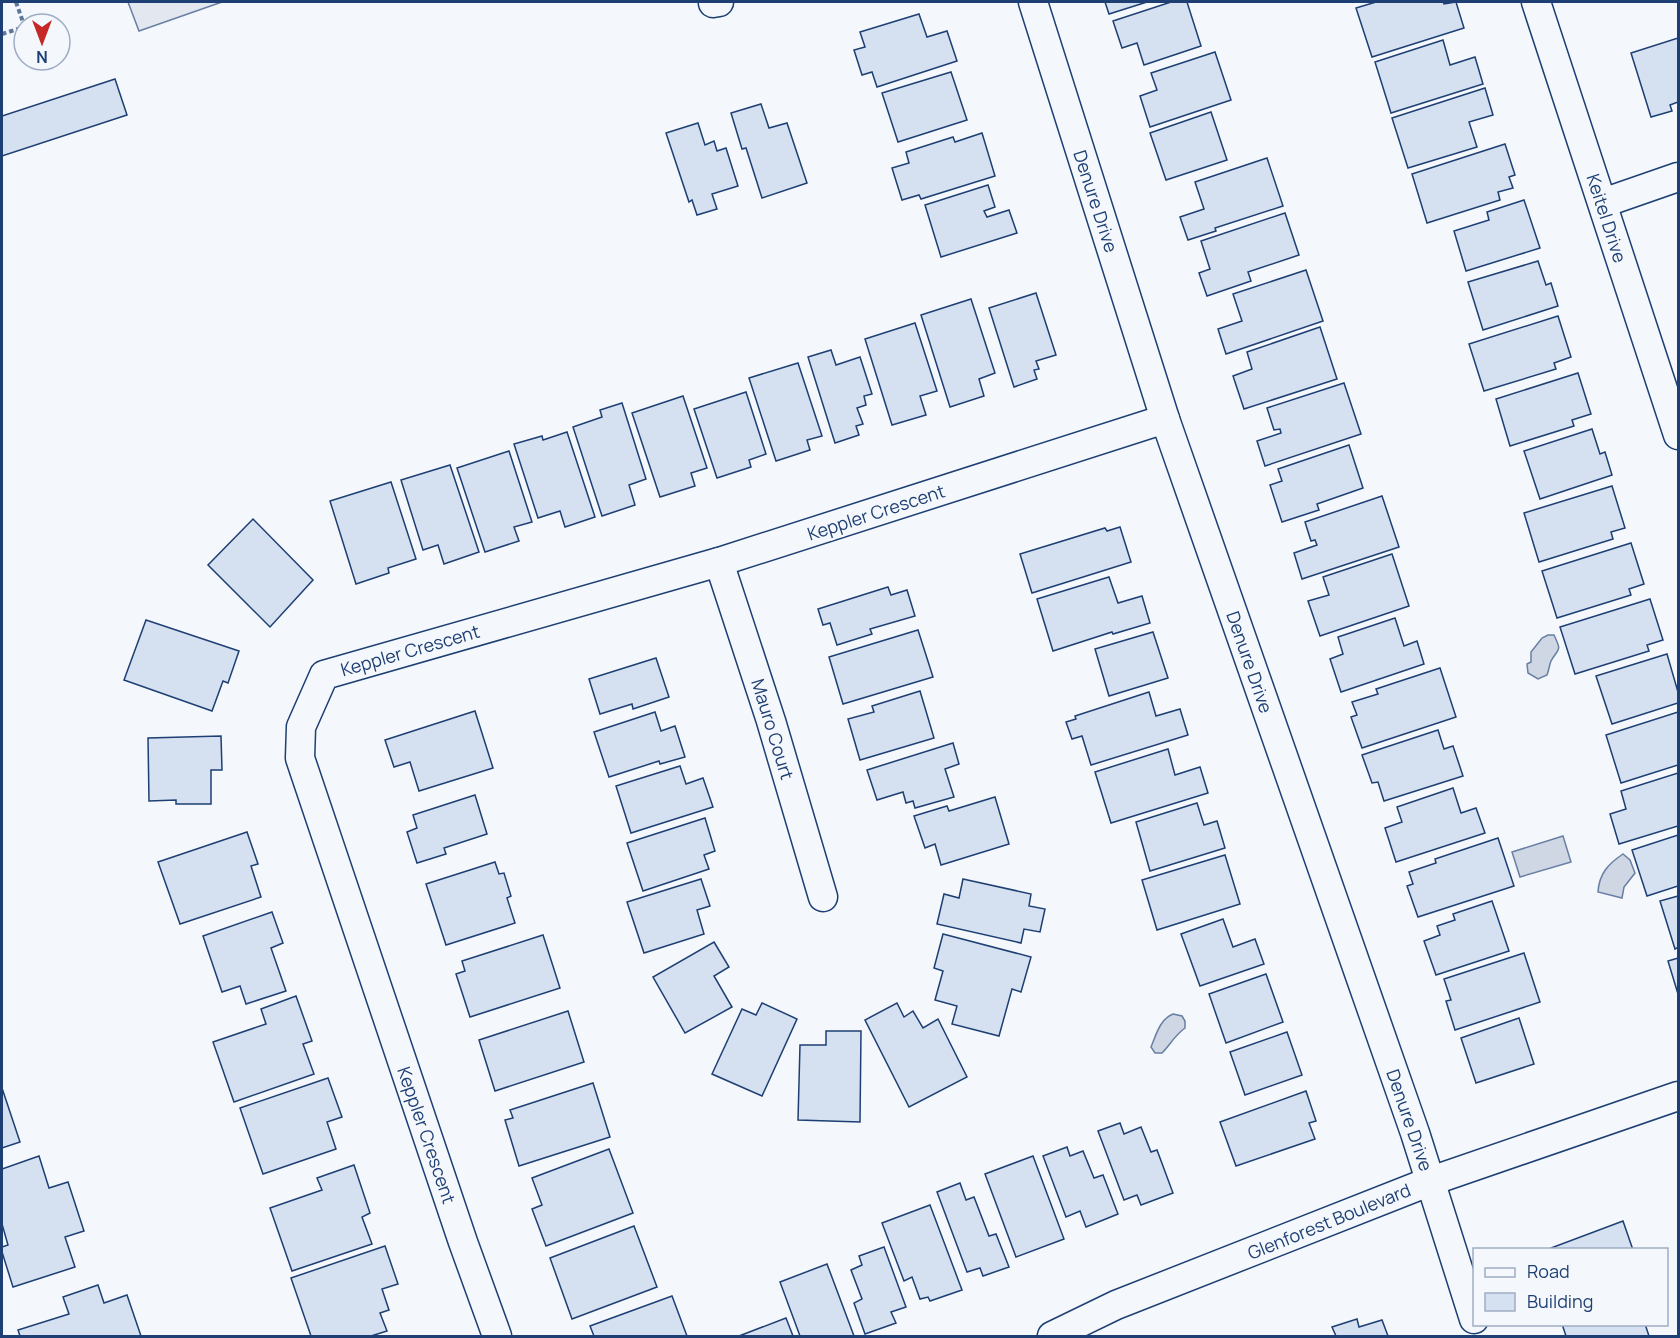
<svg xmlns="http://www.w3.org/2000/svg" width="1680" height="1338" viewBox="0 0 1680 1338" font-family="Manrope,sans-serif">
	<rect width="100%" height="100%" fill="#f4f7fb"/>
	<path fill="#e3e8f0" stroke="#687fa3" stroke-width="1.5" d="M128,2H222L139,31Z"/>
	<g fill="#cfd7e4" stroke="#687fa3" stroke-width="1.5">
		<path d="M1548,635H1554C1562,652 1559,647 1551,661C1549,666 1549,670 1547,675L1538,679L1528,673L1527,664L1531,662V652L1542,638Z"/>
		<path d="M1563,836L1571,862L1520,877L1512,852Z"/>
		<path d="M1623,854L1630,860L1635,873L1624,887L1622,898L1598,892C1599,874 1608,864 1623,854Z"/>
		<path d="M1173,1014L1182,1016L1185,1021V1028C1175,1035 1170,1045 1162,1053H1155L1151,1047C1156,1035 1160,1019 1173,1014Z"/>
	</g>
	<g fill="#d5e0f0" stroke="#1d3f73" stroke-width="1.5">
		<path d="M1105,2H1147L1109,14Z"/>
		<path d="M1171,2H1187L1201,46L1144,65L1137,43L1122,48L1113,21Z"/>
		<path d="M1376,2H1443L1444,4L1456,2L1464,28L1372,57L1356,8Z"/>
		<path d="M919,14L927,37L947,31L957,61L877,87L872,72L862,75L854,50L865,47L860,32Z"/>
		<path d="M1678,38V102L1670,105L1672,111L1651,117L1631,53Z"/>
		<path d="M1443,40L1450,65L1475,57L1483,84L1391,113L1375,62Z"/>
		<path d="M1215,52L1231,100L1150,127L1140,96L1157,90L1151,73Z"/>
		<path d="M951,72L967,120L898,142L882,93Z"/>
		<path d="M115,79L127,115L2,156V116Z"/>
		<path d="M1485,88L1493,115L1469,122L1477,147L1408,168L1392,118Z"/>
		<path d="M761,104L769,128L787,123L807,183L762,198L746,148L742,149L731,113Z"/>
		<path d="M1211,112L1227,160L1166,180L1150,133Z"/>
		<path d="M698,123L705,145L714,141L717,151L726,148L738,186L712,194L717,209L697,215L692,200L689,202L666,133Z"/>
		<path d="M982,133L995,176L921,199L919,195L902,200L892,168L909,163L906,152L953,137L955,142Z"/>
		<path d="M1505,144L1515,175L1509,177L1513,188L1498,192L1500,200L1427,223L1412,174Z"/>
		<path d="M1267,158L1283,206L1215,228L1216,231L1188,240L1180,217L1204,209L1195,182Z"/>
		<path d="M988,185L995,207L984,211L987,217L1009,210L1017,233L941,257L925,205Z"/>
		<path d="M1524,200L1540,248L1466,271L1454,231L1489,220L1487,212Z"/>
		<path d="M1285,213L1299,255L1248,272L1251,281L1207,296L1199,273L1210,269L1201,241Z"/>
		<path d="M1538,261L1546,285L1551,283L1558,306L1483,330L1468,282Z"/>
		<path d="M1306,270L1323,321L1226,354L1218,329L1242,321L1233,294Z"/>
		<path d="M1036,293L1056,355L1036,361L1039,369L1034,370L1037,379L1014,387L989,308Z"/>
		<path d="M971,299L995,373L979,379L984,396L950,407L921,315Z"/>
		<path d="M1558,316L1571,357L1554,363L1556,369L1484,391L1469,344Z"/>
		<path d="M915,323L937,391L920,396L926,415L892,425L865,339Z"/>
		<path d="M1320,327L1337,379L1244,409L1233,376L1252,369L1247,352Z"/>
		<path d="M831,350L836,365L860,357L872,394L864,396L866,405L857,408L863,424L856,426L859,435L835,443L808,357Z"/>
		<path d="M798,363L822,436L807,440L810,450L776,461L749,378Z"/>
		<path d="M1578,373L1591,414L1572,420L1574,426L1510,446L1496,399Z"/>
		<path d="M1344,383L1361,434L1265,466L1257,441L1281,433L1280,429L1274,430L1267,408Z"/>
		<path d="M746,392L766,454L749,460L751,467L717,478L694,409Z"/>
		<path d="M683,396L707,468L691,473L695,486L660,497L632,413Z"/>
		<path d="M622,403L646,479L629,485L635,505L602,516L573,427L602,417L600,410Z"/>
		<path d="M1592,429L1600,454L1605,452L1612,475L1540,499L1524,451Z"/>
		<path d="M567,432L595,517L565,527L560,511L538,518L514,444L542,436L543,440Z"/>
		<path d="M1349,445L1363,488L1317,504L1319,510L1282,522L1270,485L1282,481L1278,469Z"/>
		<path d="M509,451L532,522L514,527L519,541L485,552L457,468Z"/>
		<path d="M450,465L479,552L444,564L438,545L423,550L401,480Z"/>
		<path d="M391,482L416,559L388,568L389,573L356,584L330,501Z"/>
		<path d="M1612,486L1625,528L1611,532L1613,539L1539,562L1524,513Z"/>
		<path d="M1382,496L1399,547L1302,579L1294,553L1317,545L1315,540L1311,541L1305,522Z"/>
		<path d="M253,519L313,580L270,627L208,565Z"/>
		<path d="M1120,527L1131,562L1032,593L1020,554L1105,528L1107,531Z"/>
		<path d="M1631,543L1644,584L1629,589L1631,595L1557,618L1542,571Z"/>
		<path d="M1392,554L1409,606L1320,636L1308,601L1329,595L1323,577Z"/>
		<path d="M1109,577L1118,603L1142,596L1150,623L1113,634L1112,632L1053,651L1037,599Z"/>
		<path d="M888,587L891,595L907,590L915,616L870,629L872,634L837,645L830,623L823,625L818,609Z"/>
		<path d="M1650,599L1663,640L1647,645L1649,651L1575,674L1560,627Z"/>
		<path d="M1395,618L1404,646L1417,641L1424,664L1341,692L1330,659L1343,654L1338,637Z"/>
		<path d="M146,620L239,651L228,683L223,681L212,711L124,680Z"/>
		<path d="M918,630L933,677L843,704L829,657Z"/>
		<path d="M1153,632L1168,678L1109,696L1095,649Z"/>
		<path d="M1667,654L1678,692V703L1612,724L1596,676Z"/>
		<path d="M656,658L669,697L633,709L632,704L600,714L589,679Z"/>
		<path d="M1440,668L1456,717L1362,748L1351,717L1357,715L1352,702L1378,694L1376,689Z"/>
		<path d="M920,691L934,738L860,760L848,719L874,712L872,706Z"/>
		<path d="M1149,692L1156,716L1180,709L1188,735L1091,765L1082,736L1072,739L1066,722L1076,719L1075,716Z"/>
		<path d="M475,711L493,768L419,791L410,762L394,767L385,740Z"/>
		<path d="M655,712L661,731L675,726L685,757L660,764L659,761L609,777L594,732Z"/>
		<path d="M1678,712V765L1621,783L1606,735Z"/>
		<path d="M1438,730L1444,749L1453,746L1463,776L1384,801L1378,782L1372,783L1362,755Z"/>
		<path d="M221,736L222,770H211V804H176V800L149,801L148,738Z"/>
		<path d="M953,743L959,764L945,769L954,797L915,808L913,801L906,803L903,792L877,800L867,770Z"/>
		<path d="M1168,749L1175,775L1200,767L1208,793L1111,823L1095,772Z"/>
		<path d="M680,766L686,784L703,778L713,807L631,833L616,786Z"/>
		<path d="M1678,773V826L1619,844L1610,814L1626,809L1621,791Z"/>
		<path d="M1453,788L1461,813L1476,808L1485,833L1396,862L1385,828L1402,822L1397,807Z"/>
		<path d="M475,795L487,834L444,848L446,854L417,863L407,832L417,828L413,815Z"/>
		<path d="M995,797L1009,844L941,865L935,844L925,848L914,816L947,806L949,811Z"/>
		<path d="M1197,803L1204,825L1217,821L1225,848L1150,871L1136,822Z"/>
		<path d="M705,818L715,851L704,855L709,869L643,891L627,843Z"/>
		<path d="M247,832L258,864L251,866L261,897L180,924L158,862Z"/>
		<path d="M1678,835V886L1647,896L1632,850Z"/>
		<path d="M1498,838L1514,886L1418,917L1407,886L1413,884L1409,872L1436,863L1435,859Z"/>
		<path d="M1225,855L1240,904L1157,930L1142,880Z"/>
		<path d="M495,862L499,874L504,873L511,896L507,898L515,923L446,945L426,884Z"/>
		<path d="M701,879L710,906L697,910L704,934L644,953L627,902Z"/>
		<path d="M963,879L1031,894L1029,906L1045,909L1040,932L1024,929L1021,943L937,924L944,894L959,898Z"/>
		<path d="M1678,896V947L1675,949L1660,901Z"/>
		<path d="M1492,901L1509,951L1436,975L1424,941L1440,935L1437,926L1455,920L1453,914Z"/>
		<path d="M272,912L283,943L271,948L286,991L246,1004L240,986L222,992L203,936Z"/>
		<path d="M1223,919L1233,947L1255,939L1264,964L1200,986L1181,934Z"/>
		<path d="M943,934L1031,957L1021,992L1012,989L999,1036L952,1024L957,1006L935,1000L943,971L934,968Z"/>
		<path d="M543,935L560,988L470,1017L456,974L465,971L462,961Z"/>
		<path d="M714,942L729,967L714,976L732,1007L685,1033L653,977Z"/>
		<path d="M1524,953L1540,1002L1455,1030L1446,1001L1451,1000L1444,979Z"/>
		<path d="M1678,958V994L1668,961Z"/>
		<path d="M1266,974L1283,1022L1226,1043L1209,994Z"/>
		<path d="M296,996L312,1041L303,1044L314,1074L234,1102L213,1042L266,1024L261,1009Z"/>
		<path d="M762,1003L797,1019L762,1096L712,1074L742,1009L756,1015Z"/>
		<path d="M897,1003L904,1017L913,1011L923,1028L938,1019L967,1077L909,1107L865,1020Z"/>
		<path d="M568,1011L584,1062L495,1091L479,1040Z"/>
		<path d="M1519,1018L1534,1064L1476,1083L1461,1038Z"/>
		<path d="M826,1031H861L860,1122L798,1120L800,1045H826Z"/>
		<path d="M1287,1032L1302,1075L1245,1095L1230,1052Z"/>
		<path d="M328,1078L342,1117L327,1122L336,1149L263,1174L240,1108Z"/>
		<path d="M593,1083L610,1137L519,1166L505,1120L513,1118L510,1110Z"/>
		<path d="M2,1088L20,1142L2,1148Z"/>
		<path d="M1306,1091L1316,1121L1309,1123L1315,1139L1236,1166L1220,1122Z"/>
		<path d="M1120,1123L1124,1134L1141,1127L1151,1152L1157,1150L1173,1193L1141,1205L1137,1195L1124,1200L1098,1131Z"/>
		<path d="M1067,1147L1070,1156L1083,1151L1094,1178L1103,1175L1118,1214L1086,1227L1080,1211L1066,1217L1043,1156Z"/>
		<path d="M609,1149L633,1213L546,1246L532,1209L542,1205L532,1178Z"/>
		<path d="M39,1156L49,1188L68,1182L84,1231L65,1237L75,1267L13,1287L2,1252V1247L8,1245L2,1224V1169Z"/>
		<path d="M1033,1156L1064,1239L1016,1257L985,1174Z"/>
		<path d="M354,1165L370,1213L362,1217L372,1244L292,1271L270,1208L322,1190L317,1178Z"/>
		<path d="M960,1183L966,1200L974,1197L989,1236L996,1234L1009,1267L983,1276L980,1268L967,1272L937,1192Z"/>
		<path d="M930,1205L962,1290L930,1301L928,1297L920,1299L912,1277L904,1281L882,1223Z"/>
		<path d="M1623,1221L1633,1250H1551V1248Z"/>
		<path d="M634,1226L657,1287L572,1319L550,1258Z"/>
		<path d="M385,1246L398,1284L382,1289L389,1310L380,1313L387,1331L371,1336H311L291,1278Z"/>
		<path d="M884,1247L906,1307L891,1312L896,1323L865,1334L854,1303L862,1299L851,1270L862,1265L859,1256Z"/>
		<path d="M827,1264L854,1336H800L780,1282Z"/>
		<path d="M98,1285L104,1303L127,1295L141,1336H20L18,1330L69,1314L63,1297Z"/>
		<path d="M672,1296L687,1336H594L590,1326Z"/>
		<path d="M786,1318L793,1336H739Z"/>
		<path d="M1357,1319L1359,1327L1382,1320L1388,1336H1336L1332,1327Z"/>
		<path d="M1562,1324H1645L1649,1336H1566Z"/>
	</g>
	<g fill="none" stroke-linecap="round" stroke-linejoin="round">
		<defs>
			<g id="minor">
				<path d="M1033,2L1165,419L1415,1133L1474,1319"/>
				<path d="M1536,2L1678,435"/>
				<path d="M713,3L719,2"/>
				<path d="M1603,203L1678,177"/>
				<path d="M719,562L771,721L823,897"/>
				<path d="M497,1336L463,1242L300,758L301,727L324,675L719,562L1165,419"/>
				<path d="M1052,1336L1116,1305L1431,1181L1678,1096"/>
			</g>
		</defs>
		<use href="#minor" stroke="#1d3f73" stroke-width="31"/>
		<g stroke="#5e769c" stroke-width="4" stroke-dasharray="4.5 3" stroke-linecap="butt">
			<path d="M16,2L24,25"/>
			<path d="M2,34L24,27"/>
		</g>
		<use href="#minor" stroke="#f4f7fb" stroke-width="28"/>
	</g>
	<g text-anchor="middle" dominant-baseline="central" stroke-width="4.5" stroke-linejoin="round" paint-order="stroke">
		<g font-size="18" fill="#1d3f73" stroke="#f4f7fb">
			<text transform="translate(1096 201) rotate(72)">Denure Drive</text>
			<text transform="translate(1607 218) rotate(72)">Keitel Drive</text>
			<text transform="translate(876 512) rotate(-18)">Keppler Crescent</text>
			<text transform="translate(410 650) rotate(-16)">Keppler Crescent</text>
			<text transform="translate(1250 662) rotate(71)">Denure Drive</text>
			<text transform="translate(773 729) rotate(73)">Mauro Court</text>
			<text transform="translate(1410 1120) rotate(71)">Denure Drive</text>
			<text transform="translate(427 1135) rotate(71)">Keppler Crescent</text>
			<text transform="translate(1329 1221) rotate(-22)">Glenforest Boulevard</text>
		</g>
	</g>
	<rect width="1680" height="1338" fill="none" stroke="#1d3f73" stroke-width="6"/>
	<rect x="1473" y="1248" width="195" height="78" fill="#f4f7fb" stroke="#9eadc5" stroke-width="1.5"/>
	<rect x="1485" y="1268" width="30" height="9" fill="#f4f7fb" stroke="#9eadc5" stroke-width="1.5"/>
	<text x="1527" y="1278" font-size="18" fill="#1d3f73">Road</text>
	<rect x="1485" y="1293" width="30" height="18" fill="#d5e0f0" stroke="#9eadc5" stroke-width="1.5"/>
	<text x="1527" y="1308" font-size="18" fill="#1d3f73">Building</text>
	<g transform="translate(42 42) rotate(180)"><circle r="28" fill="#f4f7fb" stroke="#9eadc5" stroke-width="1.5"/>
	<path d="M0-4.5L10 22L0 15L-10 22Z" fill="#c62828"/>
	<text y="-9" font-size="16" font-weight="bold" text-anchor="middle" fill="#1d3f73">N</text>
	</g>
</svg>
